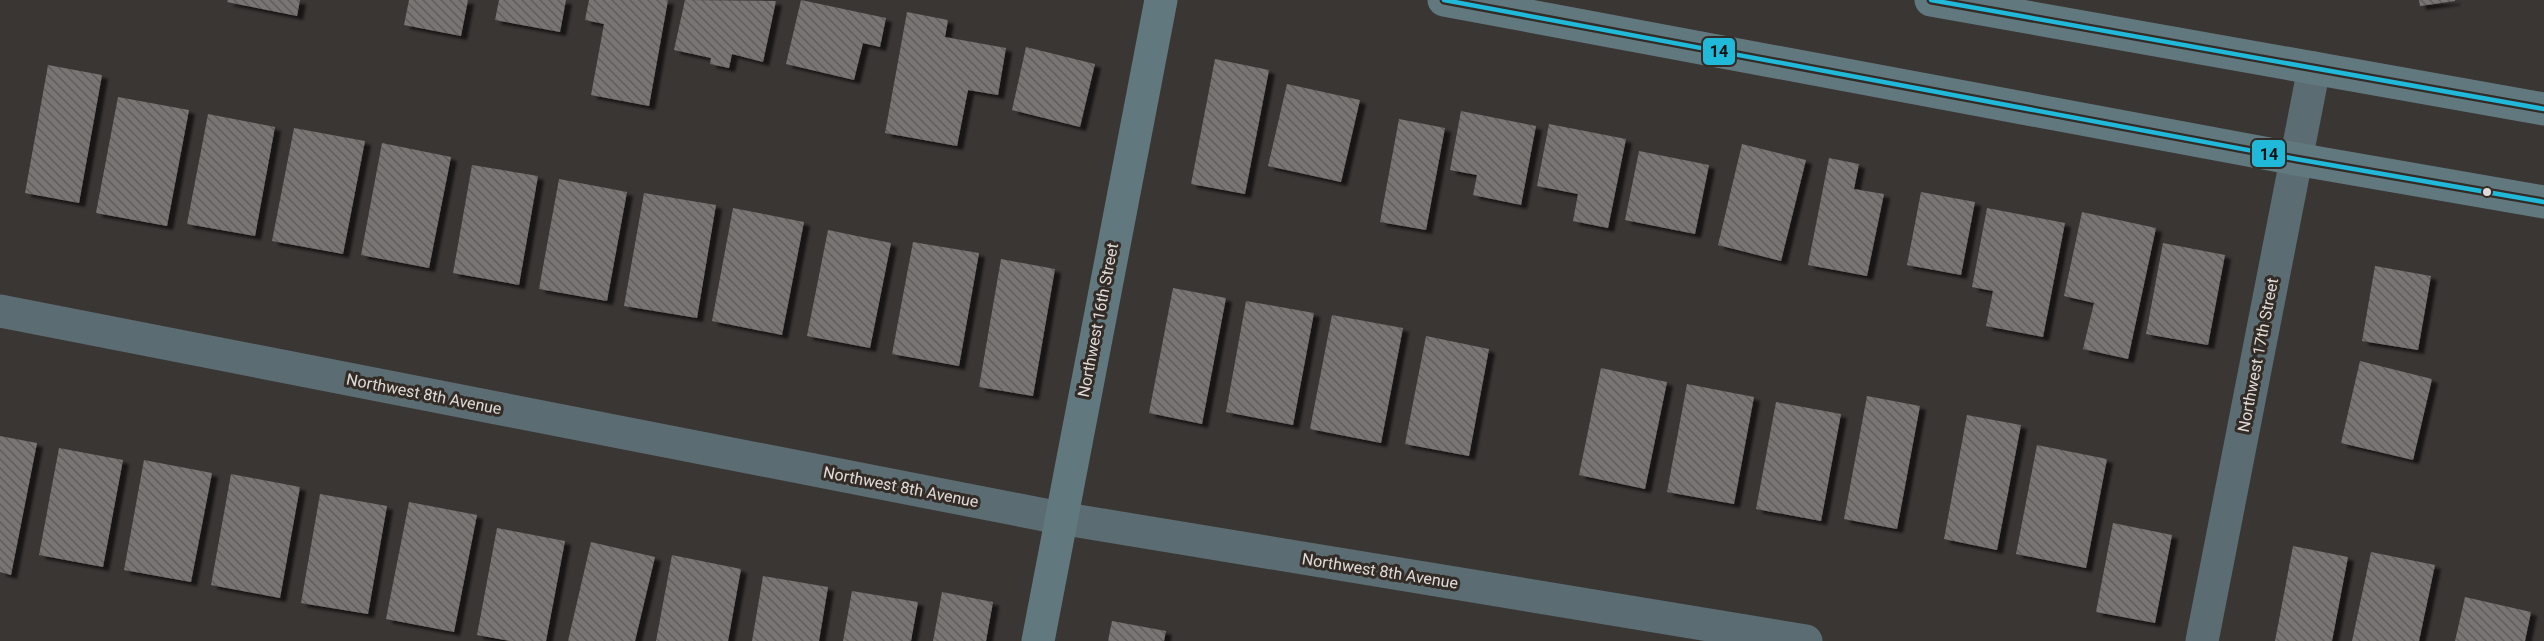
<svg xmlns="http://www.w3.org/2000/svg" width="2544" height="641" viewBox="0 0 2544 641" font-family="Roboto,sans-serif">
	<defs>
		<pattern id="building-back-hatch" width="6" height="6" patternUnits="userSpaceOnUse" patternTransform="scale(1.5)"><rect width="6" height="6" fill="#787472"/><path d="M-1 5l2 2M0 0l6 6M5-1l2 2" fill="none" stroke="#605e5c"/></pattern>
		<filter id="shadow"><feDropShadow dx="6" dy="4" stdDeviation="1.5" flood-color="#0009"/></filter>
	</defs>
	<rect width="100%" height="100%" fill="#3a3634"/>
	<g fill="url(#building-back-hatch)" filter="url(#shadow)">
		<path d="M228,0H300L297,16L227,2Z"/>
		<path d="M409,0H468L461,36L404,25Z"/>
		<path d="M499,0H566L560,32L495,20Z"/>
		<path d="M589,0H668L649,106L591,95L604,24L585,20Z"/>
		<path d="M685,0L776,1L763,62L732,54L729,68L710,64L711,58L674,50Z"/>
		<path d="M801,0L886,18L880,47L863,43L854,80L786,64Z"/>
		<path d="M2419,0H2455V1L2420,6Z"/>
		<path d="M907,12L948,20L945,37L1006,48L998,95L968,90L957,146L885,133Z"/>
		<path d="M1026,47L1095,64L1080,127L1012,110Z"/>
		<path d="M1215,59L1269,70L1245,194L1191,184Z"/>
		<path d="M48,65L102,75L79,203L25,193Z"/>
		<path d="M1287,84L1360,100L1341,182L1268,166Z"/>
		<path d="M118,97L189,110L167,226L96,213Z"/>
		<path d="M1461,111L1536,126L1521,205L1473,195L1477,175L1450,170Z"/>
		<path d="M208,114L275,127L255,236L187,224Z"/>
		<path d="M1399,119L1445,128L1426,230L1380,222Z"/>
		<path d="M1549,124L1626,139L1608,228L1573,221L1578,194L1537,186Z"/>
		<path d="M294,128L365,141L343,254L272,241Z"/>
		<path d="M382,143L451,157L429,268L361,255Z"/>
		<path d="M1742,144L1806,160L1781,261L1718,245Z"/>
		<path d="M1639,151L1709,165L1695,234L1625,220Z"/>
		<path d="M1829,158L1859,164L1854,189L1884,194L1867,276L1808,265Z"/>
		<path d="M472,165L538,176L519,285L453,273Z"/>
		<path d="M559,179L627,192L607,301L539,289Z"/>
		<path d="M1921,192L1975,202L1961,275L1907,265Z"/>
		<path d="M644,193L716,205L697,318L624,306Z"/>
		<path d="M733,208L804,222L782,335L712,321Z"/>
		<path d="M1987,208L2065,223L2043,337L1986,326L1993,291L1972,287Z"/>
		<path d="M2082,212L2156,228L2128,359L2083,349L2094,303L2064,296Z"/>
		<path d="M828,230L891,243L870,348L807,336Z"/>
		<path d="M913,242L979,253L959,366L892,354Z"/>
		<path d="M2163,243L2225,255L2208,345L2146,334Z"/>
		<path d="M1001,259L1055,269L1033,396L979,387Z"/>
		<path d="M2375,266L2431,276L2418,350L2362,341Z"/>
		<path d="M1173,288L1226,298L1202,424L1149,413Z"/>
		<path d="M1246,301L1314,313L1293,425L1226,412Z"/>
		<path d="M1332,315L1403,328L1381,443L1310,429Z"/>
		<path d="M1426,336L1489,349L1469,456L1405,444Z"/>
		<path d="M2360,361L2432,379L2413,460L2341,443Z"/>
		<path d="M1601,368L1667,382L1645,489L1579,475Z"/>
		<path d="M1687,384L1754,397L1734,504L1667,492Z"/>
		<path d="M1867,396L1920,406L1897,529L1844,519Z"/>
		<path d="M1776,402L1841,414L1821,521L1756,509Z"/>
		<path d="M1967,415L2021,425L1997,550L1944,539Z"/>
		<path d="M0,436L37,443L11,575L0,572Z"/>
		<path d="M2037,445L2107,459L2086,568L2016,554Z"/>
		<path d="M59,448L123,460L103,567L39,555Z"/>
		<path d="M144,460L212,473L191,582L124,570Z"/>
		<path d="M231,474L300,487L280,598L211,585Z"/>
		<path d="M320,494L387,506L368,614L301,603Z"/>
		<path d="M409,502L477,515L454,632L386,619Z"/>
		<path d="M2113,523L2172,535L2155,623L2096,612Z"/>
		<path d="M497,528L565,541L546,641H510L477,635Z"/>
		<path d="M591,542L655,557L635,641H568Z"/>
		<path d="M2293,546L2348,557L2332,641H2275Z"/>
		<path d="M2371,552L2435,565L2419,641H2352Z"/>
		<path d="M672,555L741,569L728,641H656Z"/>
		<path d="M763,576L828,587L819,641H752Z"/>
		<path d="M852,591L918,602L911,641H843Z"/>
		<path d="M942,592L993,602L986,641H933Z"/>
		<path d="M2465,597L2531,612L2525,641H2455Z"/>
		<path d="M1112,621L1166,631L1164,641H1108Z"/>
	</g>
	<g fill="none" stroke-linecap="round" stroke-linejoin="round">
		<g stroke="#5b6d72" stroke-width="33">
			<path d="M0,311L1060,518L1806,641"/>
			<path d="M2202,641L2314,68"/>
		</g>
		<g stroke="#61797e" stroke-width="33">
			<path d="M1444,0L2296,159L2544,202"/>
			<path d="M1931,0L2544,109"/>
			<path d="M1038,641L1161,0"/>
		</g>
		<defs>
			<g id="bus-1">
				<path d="M1444,0L2296,159L2544,202"/>
				<path d="M1931,0L2544,109"/>
			</g>
		</defs>
		<use href="#bus-1" stroke="#332b26" stroke-width="9"/>
		<use href="#bus-1" stroke="#20b9da" stroke-width="4.5"/>
	</g>
	<circle fill="#e0dbd8" stroke="#332b26" stroke-width="2" cx="2487" cy="192" r="5"/>
	<g text-anchor="middle" dominant-baseline="central" stroke-width="6" stroke-linejoin="round" paint-order="stroke">
		<g font-size="16" fill="#e0dbd8" stroke="#332b26">
			<text transform="translate(1098 320) rotate(-79)">Northwest 16th Street</text>
			<text transform="translate(2258 355) rotate(-79)">Northwest 17th Street</text>
			<text transform="translate(424 394) rotate(11)">Northwest 8th Avenue</text>
			<text transform="translate(901 487) rotate(11)">Northwest 8th Avenue</text>
			<text transform="translate(1380 571) rotate(9)">Northwest 8th Avenue</text>
		</g>
	</g>
	<g stroke="#332b26" stroke-width="2">
		<rect x="1702" y="37" width="34" height="29" rx="6" fill="#20b9da"/>
		<rect x="2251" y="139" width="35" height="29" rx="6" fill="#20b9da"/>
	</g>
	<g font-size="16" text-anchor="middle" font-weight="bold" fill="#111">
		<text x="1719" y="57">14</text>
		<text x="2269" y="160">14</text>
	</g>
</svg>
